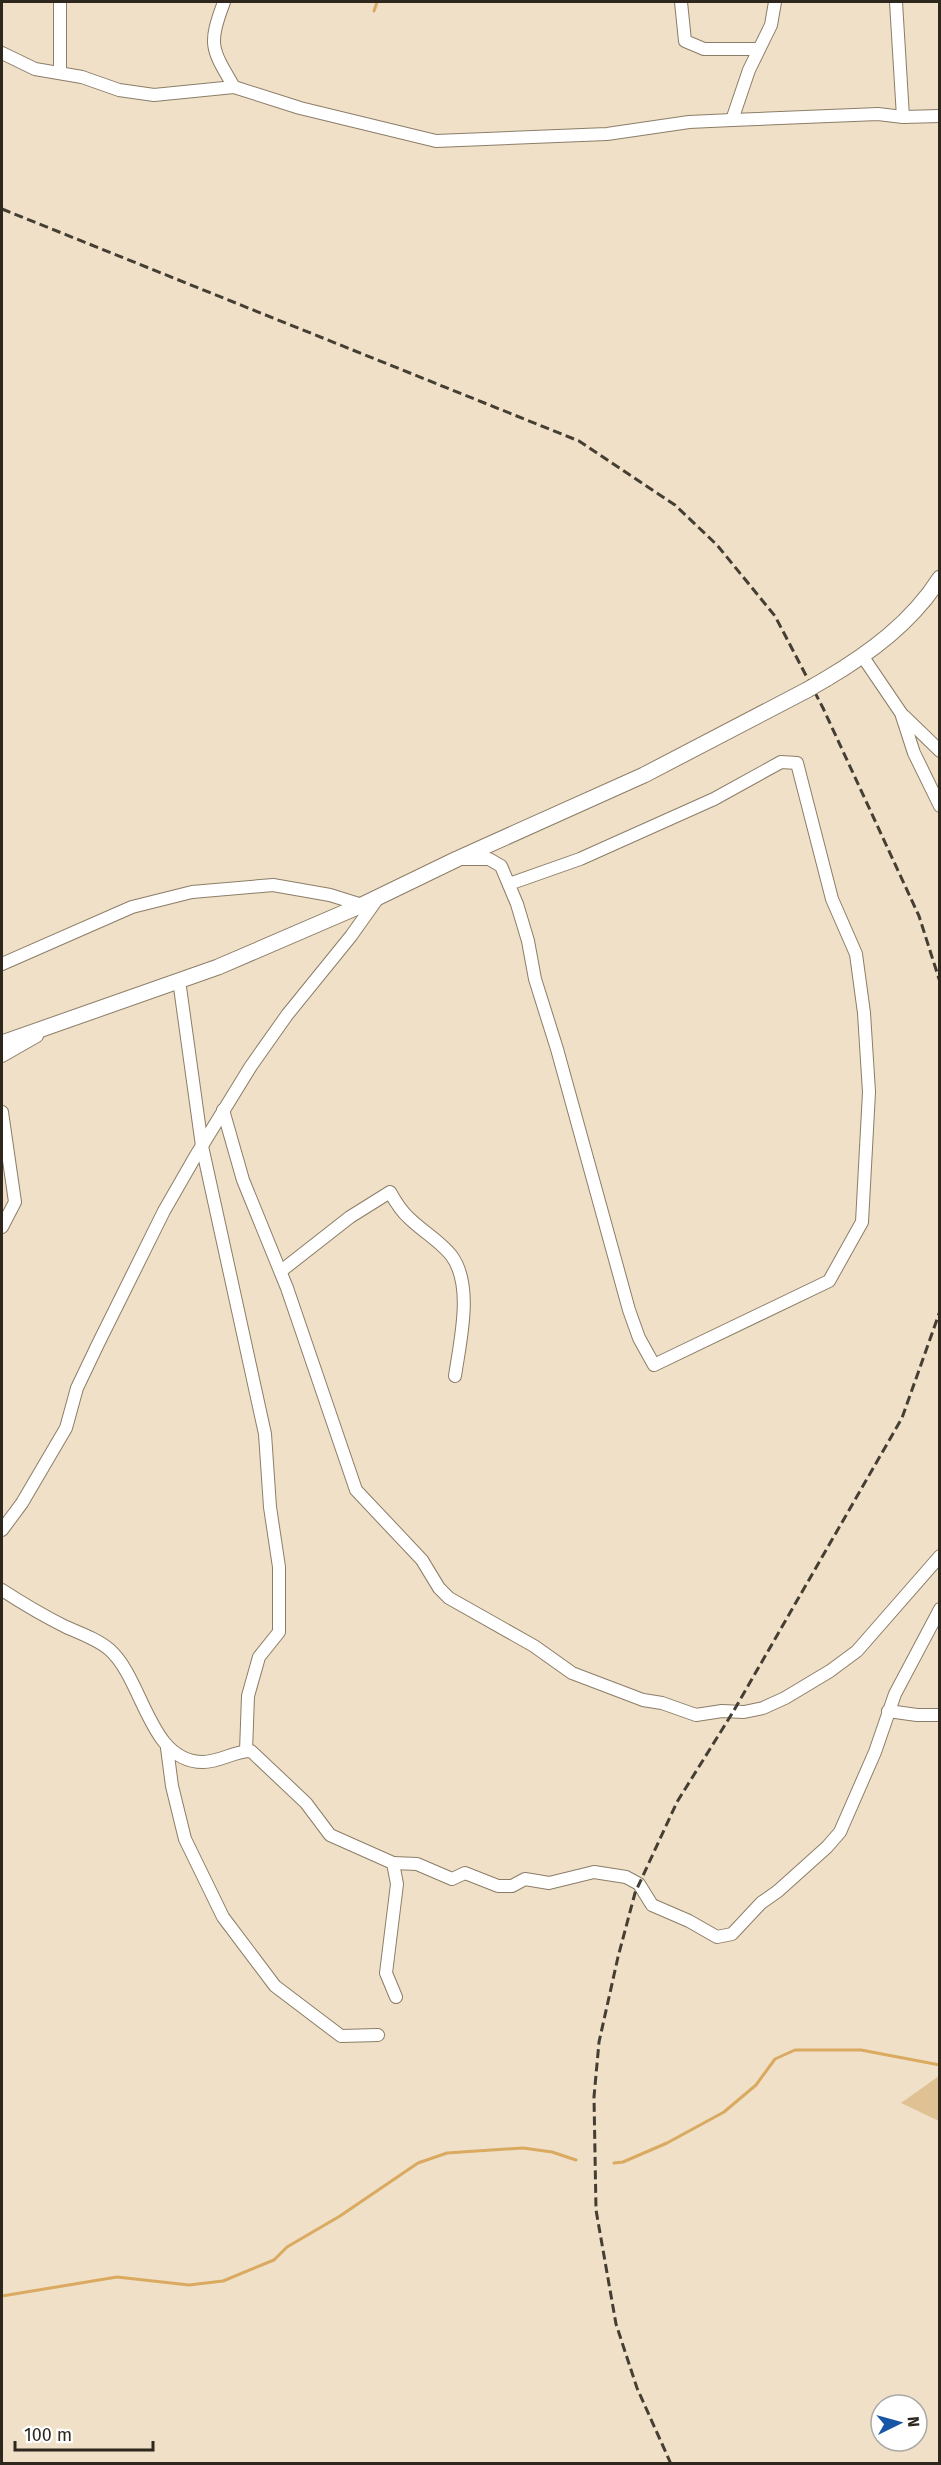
<svg xmlns="http://www.w3.org/2000/svg" width="941" height="2465" viewBox="0 0 941 2465" font-family="'Fira Sans',sans-serif">
	<rect width="100%" height="100%" fill="#f0e0c8"/>
	<path fill="#e0c194" d="M939,2076V2121L901,2103Z"/>
	<g fill="none" stroke-linecap="round" stroke-linejoin="round">
		<g stroke="#d9aa60" stroke-width="3">
			<path d="M374,11L377,2"/>
			<path d="M614,2163L623,2162L667,2143L724,2112L756,2085L775,2059L795,2050H861L940,2065"/>
			<path d="M2,2296L117,2277L189,2285L223,2281L274,2260L287,2247L340,2216L418,2163L447,2153L523,2148L552,2152L576,2160"/>
		</g>
		<defs>
			<g id="minor">
				<path d="M60,2V73"/>
				<path d="M224,2C208,45 211,48 234,87"/>
				<path d="M681,2L685,41L704,49H759"/>
				<path d="M896,2L903,117"/>
				<path d="M2,53L35,69L82,77L119,90L154,95L234,87L300,108L436,141L607,134L689,122L732,120L878,114L903,117L940,116"/>
				<path d="M732,120L749,70L771,25L775,2"/>
				<path d="M863,657L901,713L914,753L940,806"/>
				<path d="M904,716L940,751"/>
				<path d="M461,859H489L501,866L517,904L528,941L535,979L557,1049L629,1310L639,1338L654,1365L829,1281L862,1222L869,1092L864,1013L856,954L832,899L797,763L781,762L714,799L580,859L509,884"/>
				<path d="M2,964L132,907L192,892L273,885L330,895L362,905"/>
				<path d="M179,980L202,1146L265,1434L270,1507L279,1567V1632L259,1657L248,1696L246,1751"/>
				<path d="M2,1056L37,1036"/>
				<path d="M223,1110L243,1180L287,1288L356,1490L422,1560L439,1588L449,1598L534,1646L572,1673L643,1700L662,1703L696,1715L722,1711L744,1712L763,1708L785,1698L830,1671L857,1651L940,1556"/>
				<path d="M2,1112L15,1202L2,1227"/>
				<path d="M281,1271L350,1217L390,1192C395,1201 401,1211 409,1218C422,1231 439,1240 451,1255C474,1285 460,1341 455,1376"/>
				<path d="M2,1530L22,1503L66,1428L77,1388L98,1344L164,1211L195,1157L251,1066L287,1015L351,936L378,898"/>
				<path d="M2,1590C22,1603 44,1616 66,1627C80,1633 99,1640 110,1650C144,1681 149,1762 203,1762C220,1762 234,1751 251,1751L306,1803L330,1835L393,1863L397,1884L386,1973L396,1997"/>
				<path d="M888,1711L917,1715H940"/>
				<path d="M167,1748L172,1786L185,1839L223,1917L275,1986L341,2036L378,2035"/>
				<path d="M393,1863L417,1864L452,1879L465,1873L498,1886H512L525,1879L549,1883L594,1872L626,1877L639,1884L652,1905L689,1921L717,1937L732,1934L761,1903L778,1891L827,1847L840,1832L875,1752L895,1694L940,1609"/>
			</g>
			<g id="major">
				<path d="M826,679C870,653 912,622 940,578"/>
				<path d="M2,1043L218,967L362,905L457,859L644,775L807,690"/>
			</g>
		</defs>
		<use href="#minor" stroke="#8c7d67" stroke-width="14"/>
		<use href="#major" stroke="#8c7d67" stroke-width="17"/>
		<use href="#minor" stroke="#fff" stroke-width="12"/>
		<use href="#major" stroke="#fff" stroke-width="15"/>
		<g stroke="#453e33" stroke-width="3" stroke-dasharray="9 4.5" stroke-linecap="butt">
			<path d="M2,209L579,441L675,505L717,545L775,616L823,708L919,916L940,982"/>
			<path d="M671,2464L637,2388L616,2324L596,2210L594,2097L599,2042L618,1957L635,1893L677,1802L733,1712L902,1418L940,1311"/>
		</g>
		<defs>
			<path id="major-bridge" d="M807,690L826,679"/>
		</defs>
		<use href="#major-bridge" stroke="#8c7d67" stroke-width="17" stroke-linecap="butt"/>
		<use href="#major-bridge" stroke="#fff" stroke-width="15"/>
	</g>
	<rect width="941" height="2465" fill="none" stroke="#2d271e" stroke-width="6"/>
	<g transform="translate(899 2423) rotate(85)"><circle r="28" fill="#ffffff" stroke="#aba9a5" stroke-width="1.5"/>
	<path d="M0-4.5L10 22L0 15L-10 22Z" fill="#1755a6"/>
	<text y="-9" font-size="16" font-weight="bold" text-anchor="middle" fill="#2d271e">N</text>
	</g>
	<path d="M15 2441v9h138v-9" fill="none" stroke="#2d271e" stroke-width="3"/>
	<text x="24" y="2441" font-size="18" fill="#2d271e" stroke="#ffffff" stroke-width="4.5" paint-order="stroke">100 m</text>
</svg>
